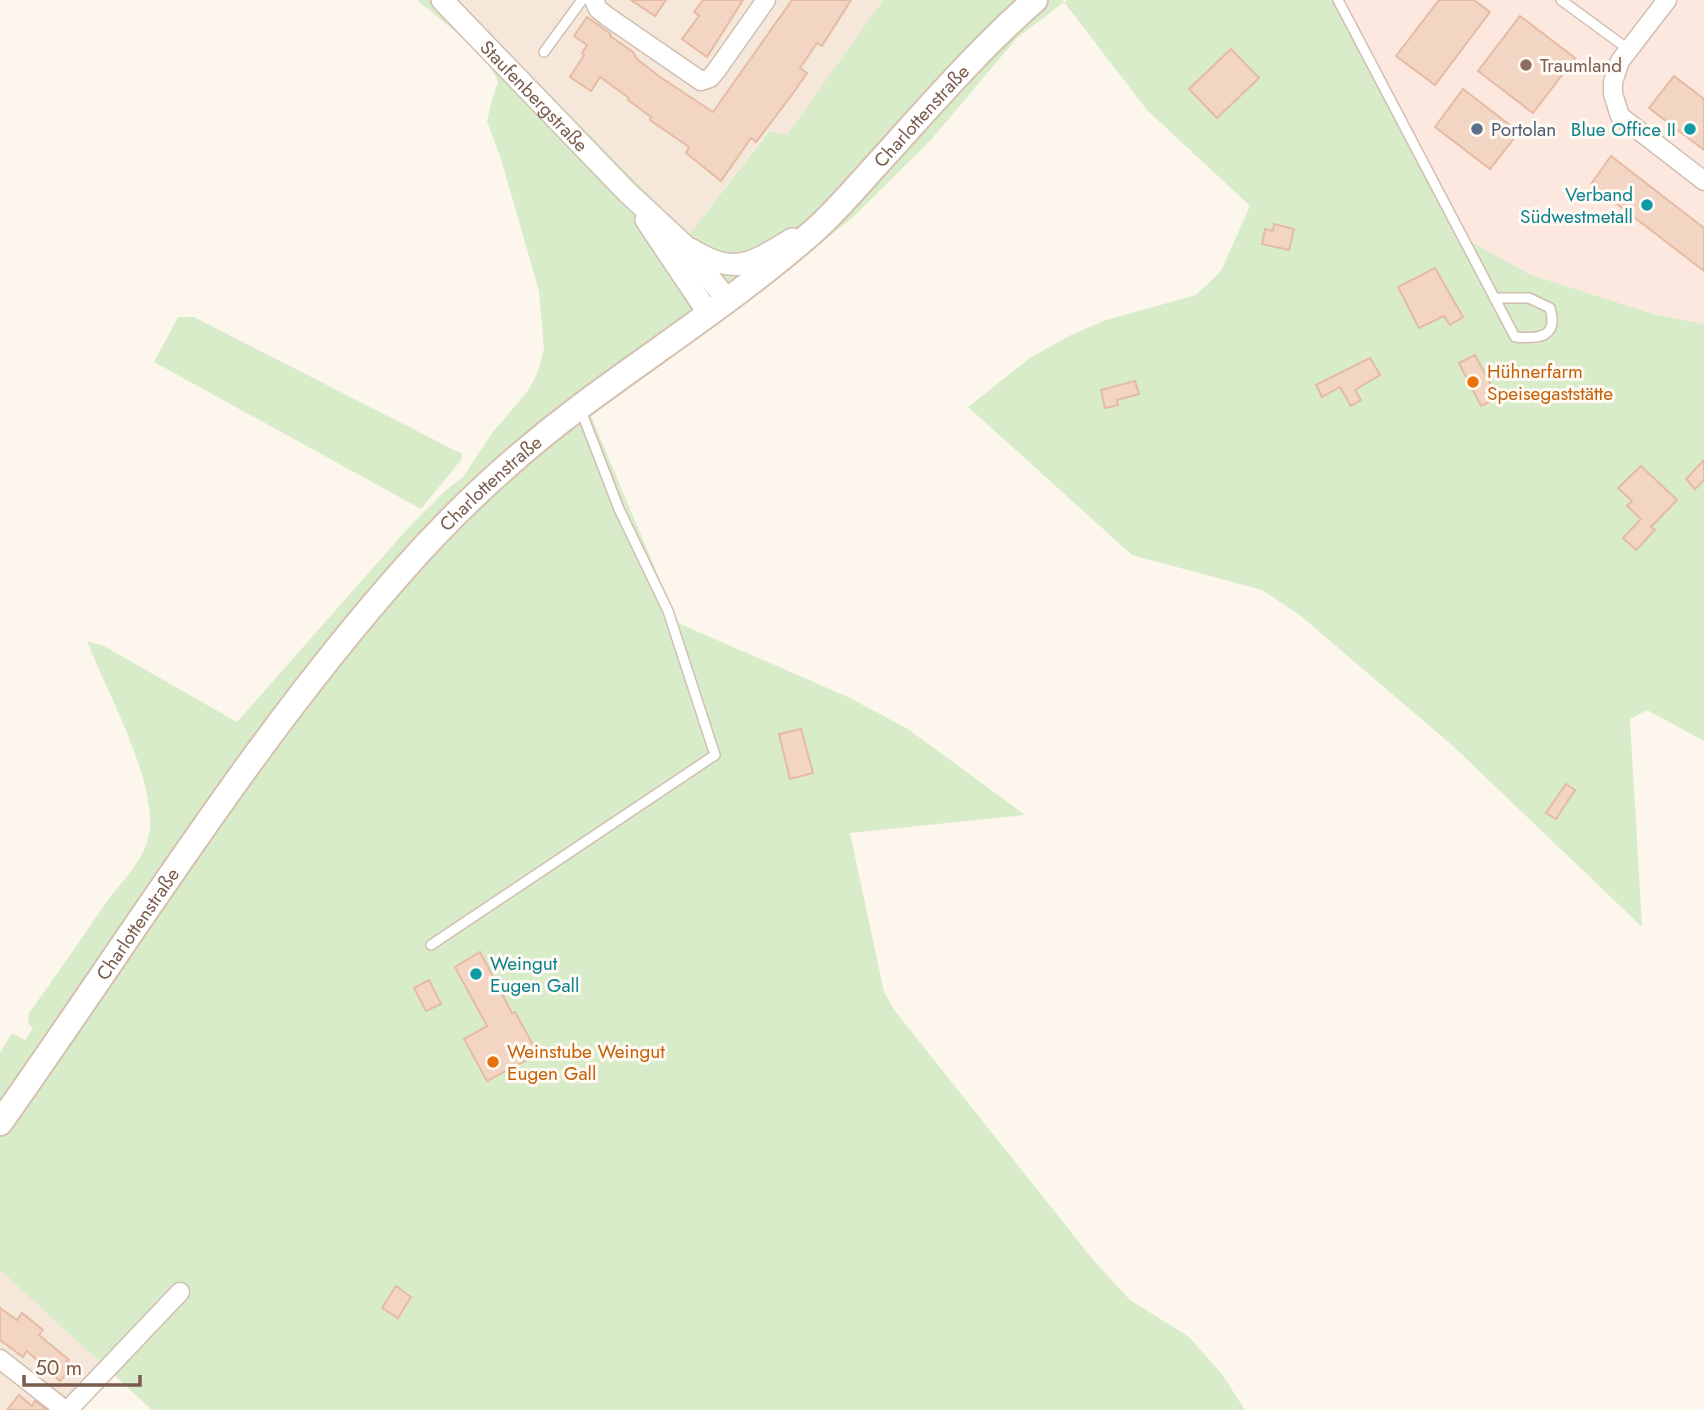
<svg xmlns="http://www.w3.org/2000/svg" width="1704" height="1410" viewBox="0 0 1704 1410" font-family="Jost,sans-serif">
	<rect width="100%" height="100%" fill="#fdf6ec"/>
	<g fill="#f5e8da">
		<path d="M457,0H883L787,136L768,131L689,235Z"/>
		<path d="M0,1270L112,1373L79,1410H0Z"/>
	</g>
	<path fill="#fde8e0" d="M1342,0H1704V324L1653,314L1529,274L1465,238Z"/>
	<g fill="#d8ecc9">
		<path d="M417,0H457L689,235L769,131L787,135L883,0H1062L1064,2L1067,0H1342L1465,238L1529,274L1653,314L1704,324V741L1647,710L1630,719L1642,927L1453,746L1301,616L1262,590L1132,555L968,407L1030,358L1069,336L1106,320L1196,295L1221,271L1250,206L1147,110L1064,2L1017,38L930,141L852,218L758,293L591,416L678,623L848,697L908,729L1025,815L850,833L884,992L895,1011L1094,1261L1130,1300L1189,1337L1222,1374L1245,1410H152L0,1270V1137L62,1047L0,1128V1053L12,1033L25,1040L33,1028L28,1023L29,1013C55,977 80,941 105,904C122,880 148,858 150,827C153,774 107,692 87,641L104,646L237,722L409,527L446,490L463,477L492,433L527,392L538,372L544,348L539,291L501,159L487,121L492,99L498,82C489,55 439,19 417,0Z"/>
		<path d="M178,317H194L462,454L461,460L421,509L154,362Z"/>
	</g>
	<g fill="#f3d5c3" stroke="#e6bba3" stroke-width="2">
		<path d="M631,0H666L655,16Z"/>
		<path d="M703,0H743L707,57L682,39L699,16L694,12Z"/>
		<path d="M792,0H851L822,46L817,43L800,68L807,73L794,92L756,142L751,138L721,181L686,153L689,147L650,120L651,117L628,100L629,98L600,77L591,91L570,77L584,55L582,53L587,45L574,36L587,17L611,34L610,36L633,52L637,59L660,77L713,112Z"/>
		<path d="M1439,0H1474L1490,12L1435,85L1396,56Z"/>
		<path d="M1520,16L1575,58L1533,113L1478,71Z"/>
		<path d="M1231,49L1259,78L1217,118L1189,89Z"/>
		<path d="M1674,76L1704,99V150L1649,108Z"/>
		<path d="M1463,89L1519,132L1490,169L1435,127Z"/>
		<path d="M1611,156L1704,228V271L1591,184Z"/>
		<path d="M1274,224L1294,229L1289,250L1262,244L1265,229L1273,231Z"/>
		<path d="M1435,268L1463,317L1450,325L1444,316L1419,328L1398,287Z"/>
		<path d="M1475,355L1498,398L1481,406L1459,363Z"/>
		<path d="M1370,358L1380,375L1355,390L1361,400L1351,406L1340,387L1322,397L1316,385Z"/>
		<path d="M1135,381L1139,394L1117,400L1118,405L1105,408L1101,390Z"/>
		<path d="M1704,460V480L1695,489L1686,479Z"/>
		<path d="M1641,466L1677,500L1651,527L1655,530L1636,550L1623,538L1641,519L1627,506L1632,501L1618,488Z"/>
		<path d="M801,729L813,773L790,779L779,734Z"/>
		<path d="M1566,784L1575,790L1556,819L1546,813Z"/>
		<path d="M480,952L512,1013L515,1012L538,1054L487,1081L464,1039L487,1026L455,967Z"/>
		<path d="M429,980L441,1004L426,1011L414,988Z"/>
		<path d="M396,1286L411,1297L398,1318L382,1308Z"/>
		<path d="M0,1308L17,1320L22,1313L43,1330L39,1335L69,1360L66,1362L72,1368L60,1381L27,1351L23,1357L0,1340Z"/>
		<path d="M19,1395L32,1406L35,1401L47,1410H7Z"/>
	</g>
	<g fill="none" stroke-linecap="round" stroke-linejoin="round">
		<defs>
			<g id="service">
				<path d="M1338,0L1515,337C1538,339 1559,338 1550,308L1529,298H1494"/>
				<path d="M1561,0L1628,49"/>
				<path d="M544,52L582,0"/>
				<path d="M431,945L715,755L668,611L619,509L580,408"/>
			</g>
			<g id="minor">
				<path d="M594,0L598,9L608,17L701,81L710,78L716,71L766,0"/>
				<path d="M1667,0L1620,61L1613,82V94L1620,116L1704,181"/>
				<path d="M0,1359L65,1410"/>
				<path d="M68,1410L180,1292"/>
			</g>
			<g id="tertiary">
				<path id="s1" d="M442,0L627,192L683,244L728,301"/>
				<path d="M646,220L709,314"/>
				<path d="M691,249C735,277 752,263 792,239"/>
			</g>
			<g id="secondary">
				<path id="s2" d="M0,1123C132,937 253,739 405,568C458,508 518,453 581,406C660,347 743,294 816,229C839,208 859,184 880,161C930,106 979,49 1035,0"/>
			</g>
		</defs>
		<use href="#service" stroke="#d1beb0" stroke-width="12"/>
		<use href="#minor" stroke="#d1beb0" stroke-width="21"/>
		<use href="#tertiary" stroke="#d1beb0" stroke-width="24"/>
		<use href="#secondary" stroke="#d6c0b0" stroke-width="28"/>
		<use href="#service" stroke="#fff" stroke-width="9"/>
		<use href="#minor" stroke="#fff" stroke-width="18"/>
		<use href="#tertiary" stroke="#fff" stroke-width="21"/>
		<use href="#secondary" stroke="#fff" stroke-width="24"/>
	</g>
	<circle fill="#8d6e63" stroke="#fffaf3" stroke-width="2.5" cx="1526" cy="65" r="7"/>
	<circle fill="#5c6f8a" stroke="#fffaf3" stroke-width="2.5" cx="1477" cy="129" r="7"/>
	<g fill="#0f9aa8" stroke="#fffaf3" stroke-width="2.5">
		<circle cx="1690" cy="129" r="7"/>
		<circle cx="1647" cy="205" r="7"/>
		<circle cx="476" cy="974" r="7"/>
	</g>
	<g fill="#e8710a" stroke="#fffaf3" stroke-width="2.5">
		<circle cx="1473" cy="382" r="7"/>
		<circle cx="493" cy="1062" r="7"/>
	</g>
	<g text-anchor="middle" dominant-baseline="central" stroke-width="6" stroke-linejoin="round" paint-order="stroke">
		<g font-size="19" fill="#785e54" stroke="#fffaf3" text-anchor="start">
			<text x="1540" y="65">Traumland</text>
		</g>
		<g font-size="19" fill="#7a5c4d" stroke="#fffaf3">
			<text stroke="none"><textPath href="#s1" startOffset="133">Staufenbergstraße</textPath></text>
			<text stroke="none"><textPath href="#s2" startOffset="1376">Charlottenstraße</textPath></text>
			<text stroke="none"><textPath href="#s2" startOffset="808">Charlottenstraße</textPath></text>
			<text stroke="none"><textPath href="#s2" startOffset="242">Charlottenstraße</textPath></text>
		</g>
		<g font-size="19" fill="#4e5e75" stroke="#fffaf3" text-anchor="start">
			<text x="1491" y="129">Portolan</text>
		</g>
		<g font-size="19" fill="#0d838f" stroke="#fffaf3" text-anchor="end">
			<text x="1676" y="129">Blue Office II</text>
			<text x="1633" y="194">Verband<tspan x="1633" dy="22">Südwestmetall</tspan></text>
			<text x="490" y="963" text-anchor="start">Weingut<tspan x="490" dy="22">Eugen Gall</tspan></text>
		</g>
		<g font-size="19" fill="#c56008" stroke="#fffaf3" text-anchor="start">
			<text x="1487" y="371">Hühnerfarm<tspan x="1487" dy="22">Speisegaststätte</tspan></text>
			<text x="507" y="1051">Weinstube Weingut<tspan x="507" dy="22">Eugen Gall</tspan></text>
		</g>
	</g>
	<path d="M24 1375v10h116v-10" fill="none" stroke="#7a5c4d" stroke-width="3.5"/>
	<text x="35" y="1375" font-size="21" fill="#7a5c4d" stroke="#fffaf3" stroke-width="5" paint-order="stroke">50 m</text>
</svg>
